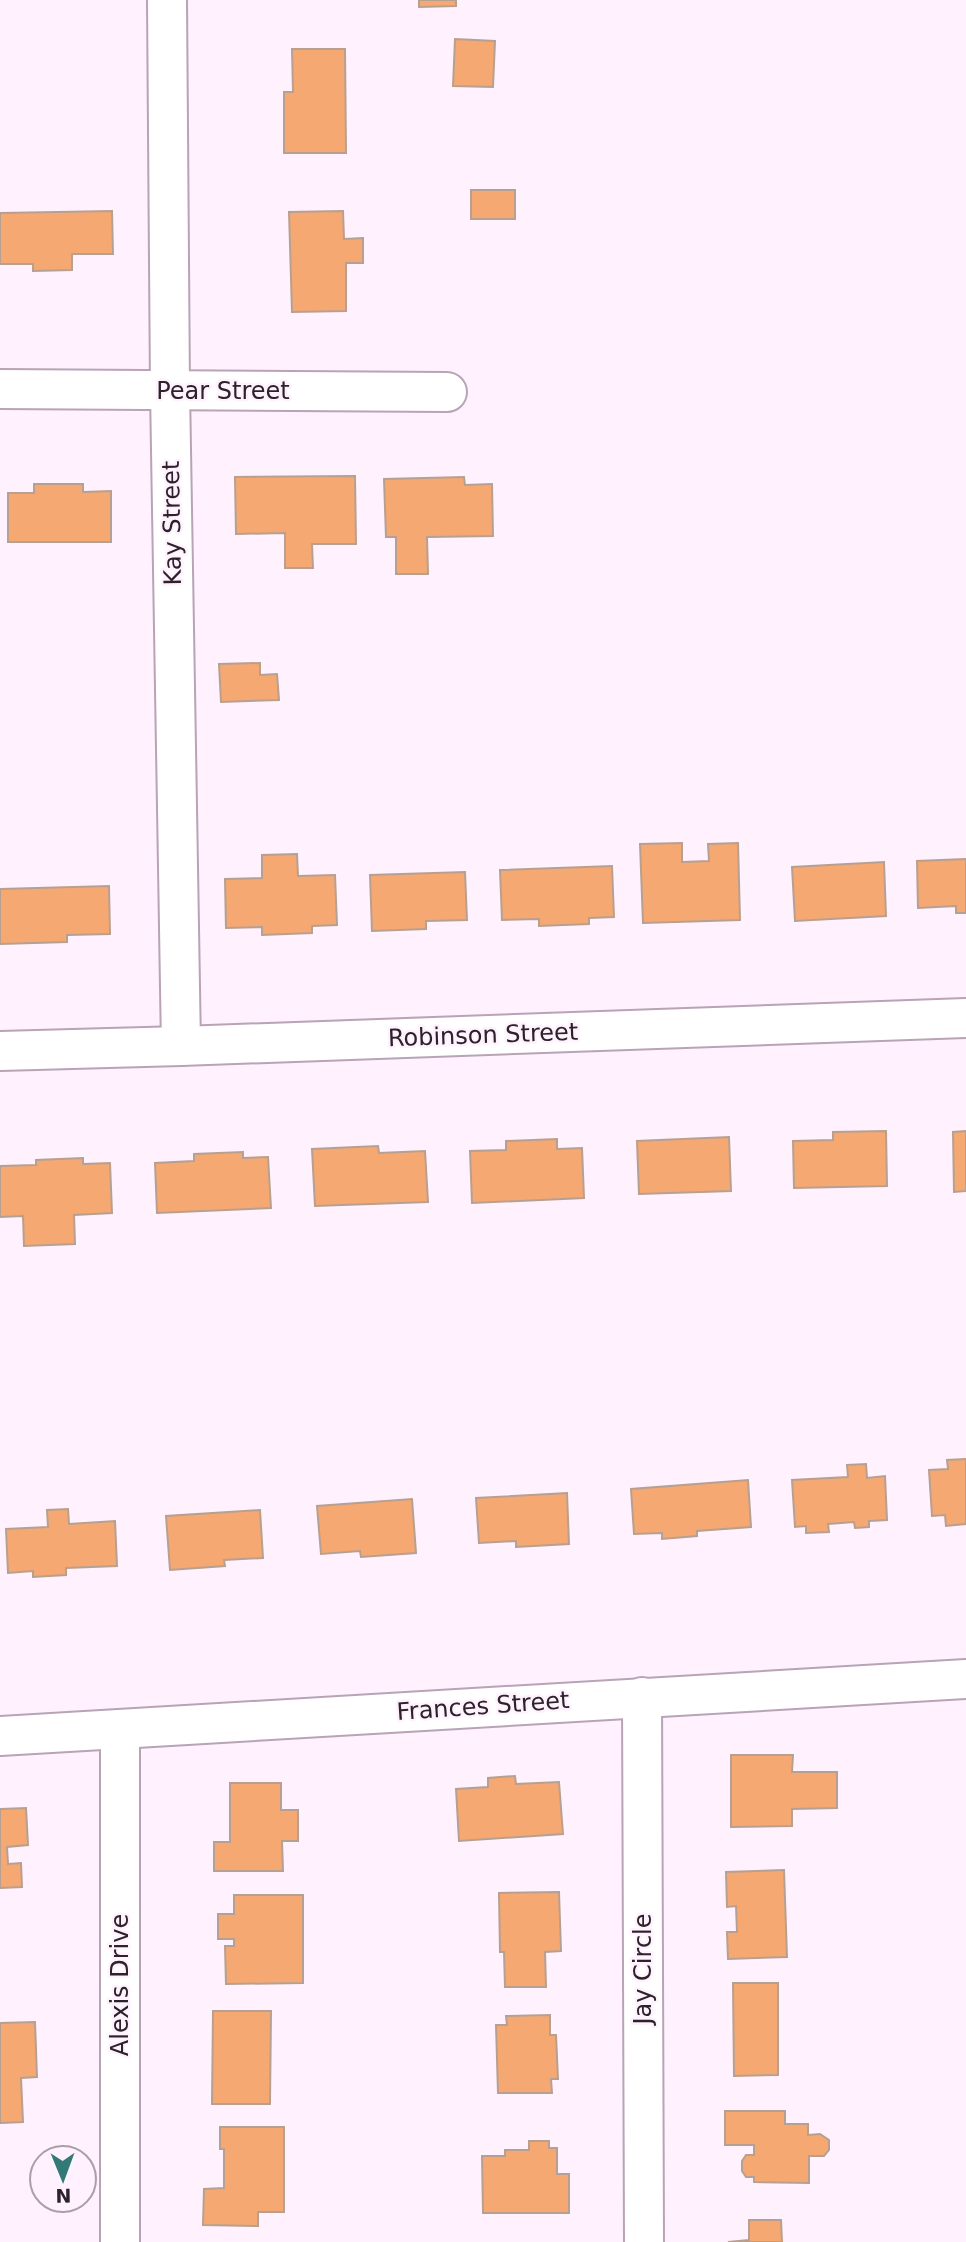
<svg xmlns="http://www.w3.org/2000/svg" width="966" height="2242" viewBox="0 0 966 2242" font-family="'DejaVu Sans',sans-serif">
	<rect width="100%" height="100%" fill="#fff1fd"/>
	<g fill="#f6a872" stroke="#b8a090" stroke-width="2">
		<path d="M419,0H456V6L419,7Z"/>
		<path d="M455,39L495,41L493,87L453,86Z"/>
		<path d="M292,49H345L346,153H284V92H293Z"/>
		<rect x="471" y="190" width="44" height="29"/>
		<path d="M112,211L113,254H72V270L33,271V264H0V213Z"/>
		<path d="M343,211L344,239L363,238V263H346V311L292,312L289,212Z"/>
		<path d="M355,476L356,544H312L313,568H285V533L236,534L235,477Z"/>
		<path d="M464,477L465,485L492,484L493,536L427,537L428,574H396V537H386L384,479Z"/>
		<path d="M34,484H83V492L111,491V542H8V493H34Z"/>
		<path d="M260,663V675L277,674L279,700L221,702L219,664Z"/>
		<path d="M682,843V862L709,861L708,844L738,843L740,920L643,923L640,844Z"/>
		<path d="M297,854L298,876L335,875L337,925L312,926V933L262,935V927L226,928L225,879L262,878V855Z"/>
		<path d="M966,859V913H956V906L918,908L917,861Z"/>
		<path d="M884,862L886,916L795,921L792,867Z"/>
		<path d="M612,866L614,917L589,918V924L539,926V919L502,920L500,870Z"/>
		<path d="M465,872L467,920L426,921V929L372,931L370,875Z"/>
		<path d="M109,886L110,934L67,935V942L0,944V889Z"/>
		<path d="M886,1131L887,1186L794,1188L793,1141L833,1140V1132Z"/>
		<path d="M966,1131V1191L954,1192L953,1132Z"/>
		<path d="M729,1137L731,1191L639,1194L637,1141Z"/>
		<path d="M557,1139V1149L582,1148L584,1198L472,1203L470,1151L506,1150V1141Z"/>
		<path d="M378,1146L379,1153L425,1151L428,1202L315,1206L312,1149Z"/>
		<path d="M243,1152V1158L268,1157L271,1208L157,1213L155,1163L194,1161V1154Z"/>
		<path d="M83,1158V1164L110,1163L112,1213L74,1215L75,1244L24,1246L23,1216L0,1217V1166L36,1165V1160Z"/>
		<path d="M966,1459V1524L946,1526L945,1515L932,1516L929,1470L948,1469L947,1460Z"/>
		<path d="M866,1464L867,1478L885,1476L887,1520L869,1521V1527L855,1528L854,1522L828,1524L829,1532L806,1533V1526L795,1527L792,1480L848,1477L847,1465Z"/>
		<path d="M748,1480L751,1527L697,1531V1536L662,1539V1533L634,1534L631,1489Z"/>
		<path d="M567,1493L569,1544L516,1547V1541L479,1543L476,1498Z"/>
		<path d="M412,1499L416,1553L361,1557L360,1551L321,1554L317,1506Z"/>
		<path d="M68,1509L69,1524L115,1521L117,1566L66,1568V1575L33,1577V1571L8,1573L6,1529L48,1527L47,1510Z"/>
		<path d="M260,1510L263,1558L224,1560L225,1566L170,1570L166,1516Z"/>
		<path d="M731,1755H793L792,1772H837V1808L792,1809V1826L731,1827Z"/>
		<path d="M515,1776L516,1784L559,1782L563,1834L459,1841L456,1789L488,1787V1778Z"/>
		<path d="M230,1783H281V1810H298V1841H282L283,1871H214V1842H230Z"/>
		<path d="M26,1808L28,1845L7,1847L8,1864L21,1863L22,1887L0,1888V1809Z"/>
		<path d="M784,1870L787,1957L728,1959L727,1932H737L736,1906L727,1907L726,1872Z"/>
		<path d="M559,1892L561,1951L545,1952L546,1987H505L504,1952H500L499,1893Z"/>
		<path d="M234,1895H303V1983L226,1984L225,1946H234V1939H218V1914H234Z"/>
		<path d="M733,1983H778V2075L734,2076Z"/>
		<path d="M213,2011H271L270,2104H212Z"/>
		<path d="M550,2015V2035H556L558,2079H551L552,2093H498L496,2025H507L506,2016Z"/>
		<path d="M35,2022L37,2077L21,2078L23,2122L0,2123V2023Z"/>
		<path d="M725,2111H785V2124H808V2135L820,2134L829,2140V2150L824,2156H809V2183L754,2182V2177H746L742,2171V2161L746,2155H754V2145H725Z"/>
		<path d="M220,2127H284V2212H258V2226L203,2225L204,2189L224,2188V2149H220Z"/>
		<path d="M529,2141H549V2148H557V2174H569V2213H483L482,2156H505V2150H529Z"/>
		<path d="M749,2220H781L782,2242H728L749,2240Z"/>
	</g>
	<g fill="none" stroke-linecap="round" stroke-linejoin="round">
		<defs>
			<g id="minor">
				<path d="M167,0L170,390L181,1046"/>
				<path d="M0,389L447,392"/>
				<path d="M0,1051L181,1046L966,1018"/>
				<path d="M642,1697L644,2242"/>
				<path d="M0,1736L966,1679"/>
				<path d="M120,2242V1729"/>
			</g>
		</defs>
		<use href="#minor" stroke="#b9a3b7" stroke-width="42"/>
		<use href="#minor" stroke="#fff" stroke-width="38"/>
	</g>
	<g text-anchor="middle" dominant-baseline="central" stroke-width="5" stroke-linejoin="round" paint-order="stroke">
		<g font-size="24" fill="#2b222a" stroke="#fff1fd">
			<text x="223" y="391">Pear Street</text>
			<text transform="translate(172 523) rotate(-91)">Kay Street</text>
			<text transform="translate(483 1035) rotate(-2)">Robinson Street</text>
			<text transform="translate(483 1706) rotate(-4)">Frances Street</text>
			<text transform="translate(643 1969) rotate(-90)">Jay Circle</text>
			<text transform="translate(120 1985) rotate(-90)">Alexis Drive</text>
		</g>
	</g>
	<g transform="translate(63 2179) rotate(179)"><circle r="33" fill="#fff1fd" stroke="#aa9ea9" stroke-width="2"/>
	<path d="M0-5L12 26L0 18L-12 26Z" fill="#327a75"/>
	<text y="-10" font-size="19" font-weight="bold" text-anchor="middle" fill="#2b222a">N</text>
	</g>
</svg>
